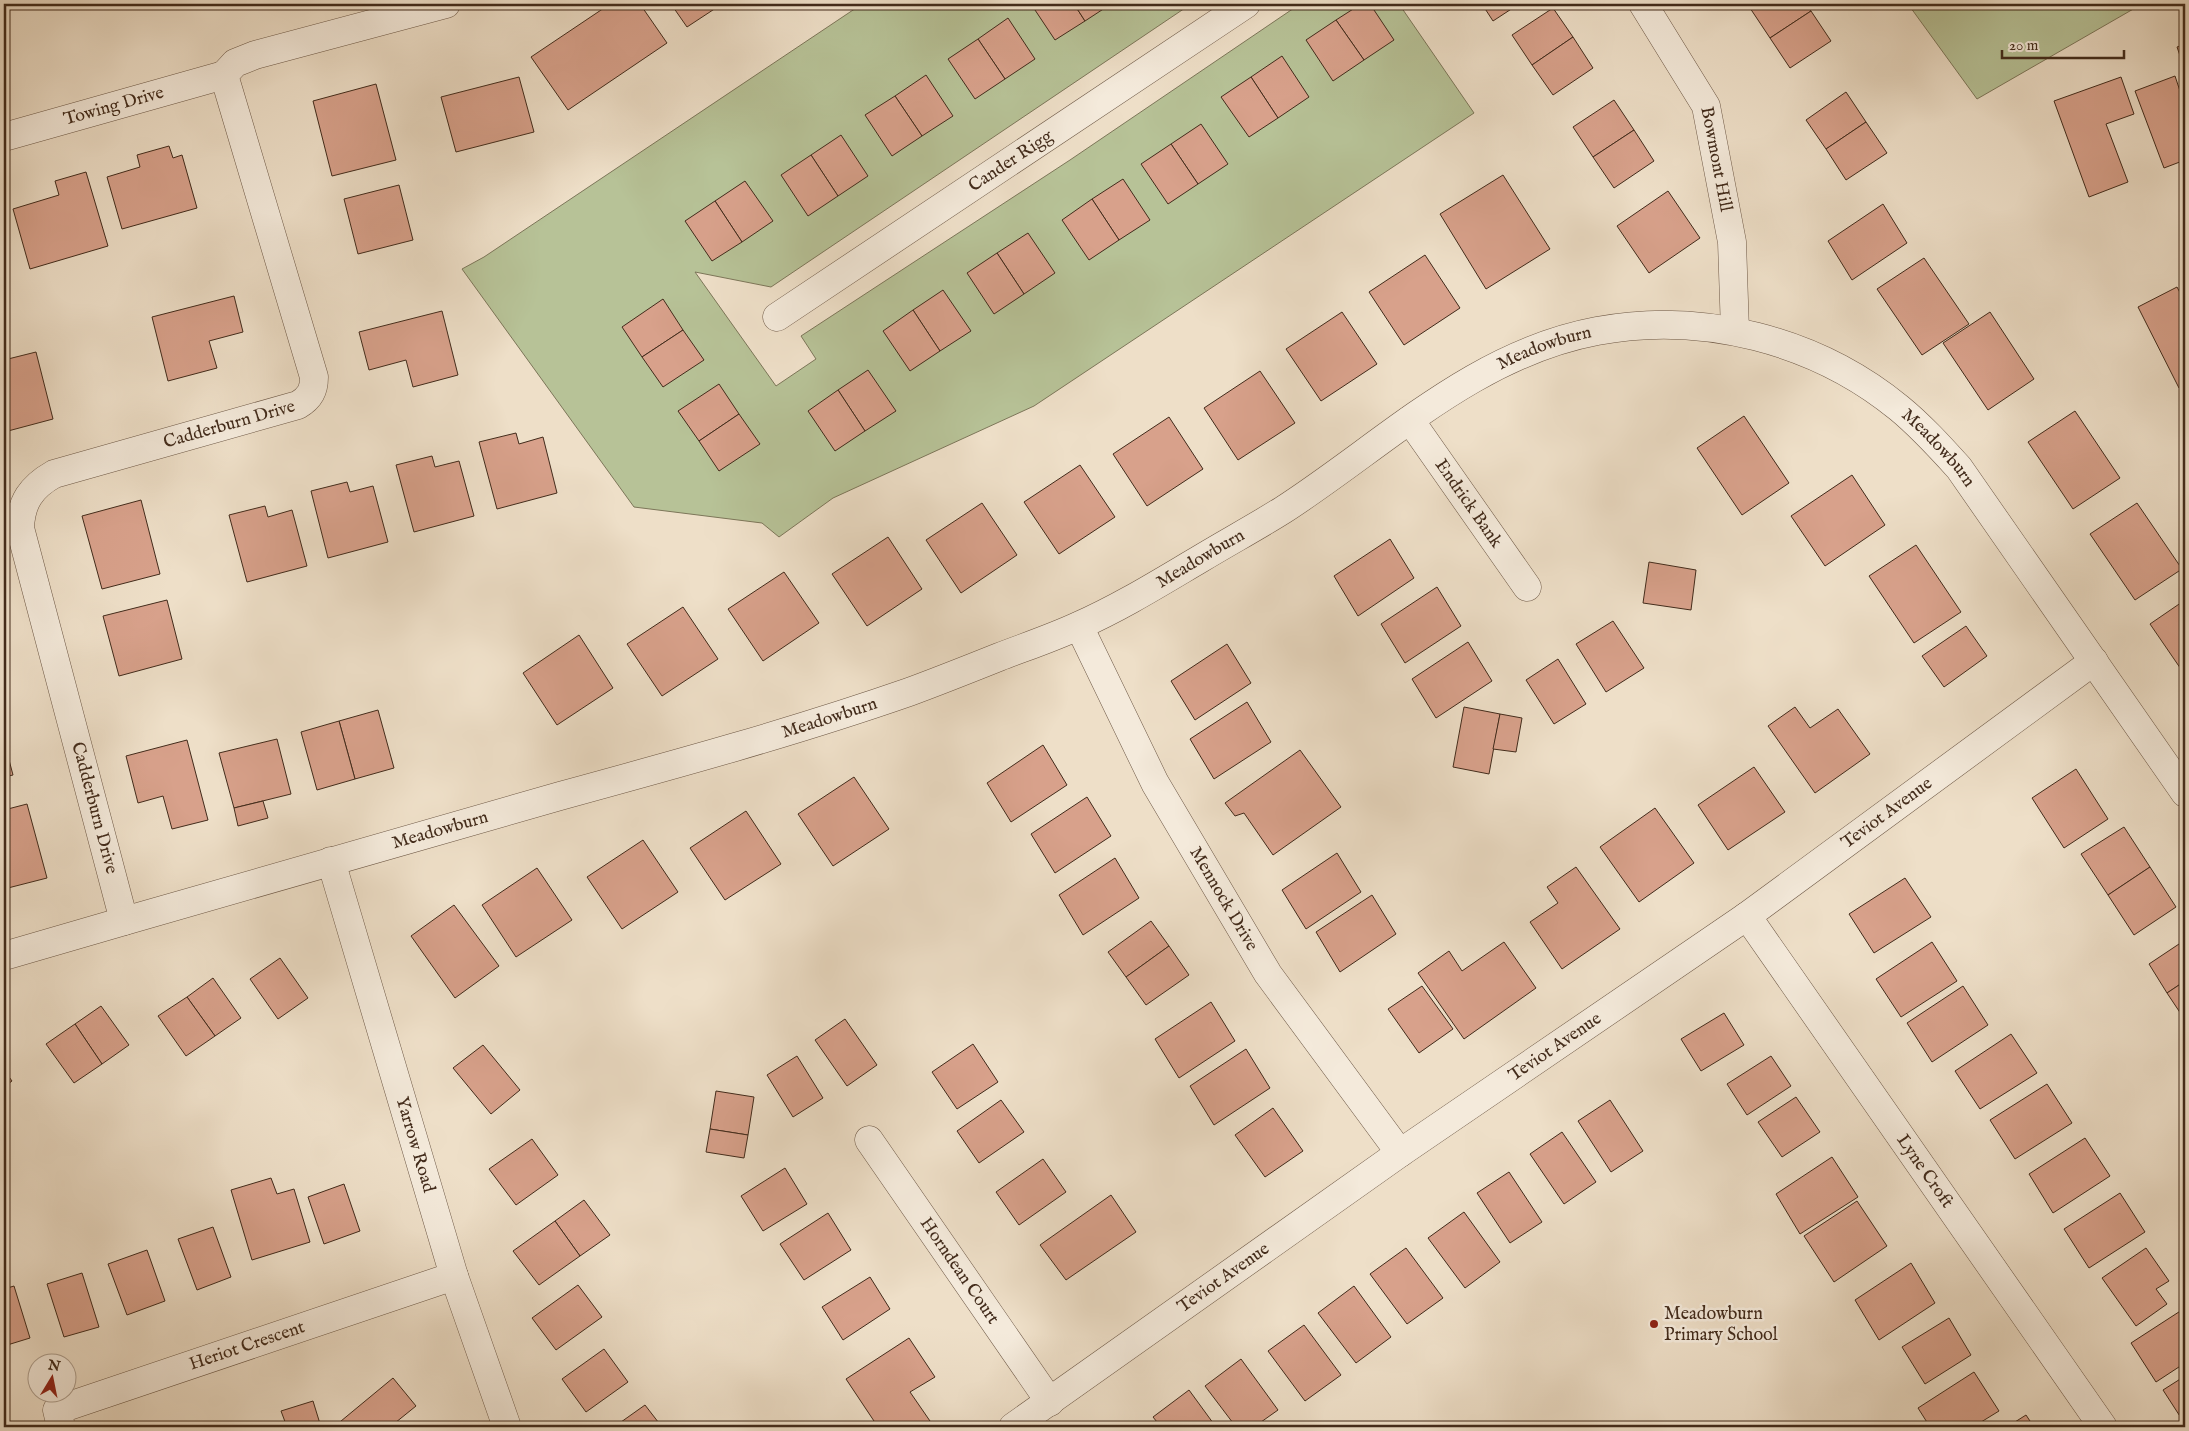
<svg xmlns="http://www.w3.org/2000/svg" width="2189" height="1431" viewBox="0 0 2189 1431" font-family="'IM FELL English',serif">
	<rect width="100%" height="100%" fill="#eedfc8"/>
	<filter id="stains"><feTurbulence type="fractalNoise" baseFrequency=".004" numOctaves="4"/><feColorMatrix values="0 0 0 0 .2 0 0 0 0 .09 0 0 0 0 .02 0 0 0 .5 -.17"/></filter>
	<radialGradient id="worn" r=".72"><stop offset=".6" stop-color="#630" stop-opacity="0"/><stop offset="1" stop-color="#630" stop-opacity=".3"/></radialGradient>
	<g fill="#b7c297" stroke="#7c7659">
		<path d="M862,4H1191L771,287L695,272L776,386L816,359L801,336L1070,160L1300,4H1399L1474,113L1034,406L833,498L779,537L762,523L634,507L462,269L484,257Z"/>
		<path d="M1908,4H2142L1977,99Z"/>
	</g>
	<g fill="#d8a18b" stroke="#422b1b">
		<path d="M610,4H640L667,43L568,110L531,57Z"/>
		<path d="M671,4H722L687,27Z"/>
		<path d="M1031,4H1074L1085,21L1055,40Z"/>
		<path d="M1074,4H1111L1085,21Z"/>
		<path d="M1361,4H1370L1394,40L1364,60L1336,20Z"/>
		<path d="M1482,4H1519L1493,21Z"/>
		<path d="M1756,4H1806L1811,11L1770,38L1750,8Z"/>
		<path d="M1553,8L1573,37L1532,65L1512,35Z"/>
		<path d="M1811,11L1831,41L1790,68L1770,38Z"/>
		<path d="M1008,18L1035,59L1005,79L978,39Z"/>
		<path d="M1336,20L1364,60L1333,81L1306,40Z"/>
		<path d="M1573,37L1593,68L1553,95L1532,65Z"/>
		<path d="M978,39L1005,79L975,99L948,59Z"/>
		<path d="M2185,44V70L2177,47Z"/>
		<path d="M1282,56L1309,97L1278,118L1251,77Z"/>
		<path d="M926,75L953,116L922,136L895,96Z"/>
		<path d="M2175,76L2180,91H2185V160L2164,168L2135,91Z"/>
		<path d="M519,77L534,132L456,152L441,97Z"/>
		<path d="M1251,77L1278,118L1249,137L1221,97Z"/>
		<path d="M2121,77L2134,114L2106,124L2128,182L2089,197L2054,101Z"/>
		<path d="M376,84L396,160L332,176L313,101Z"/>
		<path d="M1846,92L1866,122L1826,149L1806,120Z"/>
		<path d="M895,96L922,136L892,156L865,115Z"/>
		<path d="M1614,100L1634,130L1593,157L1573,127Z"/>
		<path d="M1866,122L1887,153L1846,180L1826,149Z"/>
		<path d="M1201,124L1228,164L1198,184L1171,144Z"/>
		<path d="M1634,130L1654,161L1614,188L1593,157Z"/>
		<path d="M841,135L868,176L838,196L811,155Z"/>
		<path d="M1171,144L1198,184L1168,204L1141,164Z"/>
		<path d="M169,146L173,158L182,155L197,208L122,229L107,177L140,167L137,155Z"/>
		<path d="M811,155L838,196L808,216L781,175Z"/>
		<path d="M86,172L108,246L30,269L13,209L59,195L55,181Z"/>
		<path d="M1503,175L1550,249L1486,289L1440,214Z"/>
		<path d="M1123,179L1150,220L1119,240L1092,199Z"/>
		<path d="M745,181L773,221L742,242L715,201Z"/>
		<path d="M399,185L413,240L358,254L344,199Z"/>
		<path d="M1668,191L1700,238L1649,273L1617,226Z"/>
		<path d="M1092,199L1119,240L1089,260L1062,220Z"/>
		<path d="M715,201L742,242L712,261L685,221Z"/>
		<path d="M1883,204L1907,243L1852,280L1828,241Z"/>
		<path d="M1028,233L1055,273L1024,294L997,253Z"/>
		<path d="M997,253L1024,294L994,314L967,273Z"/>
		<path d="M1425,255L1460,308L1404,345L1369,292Z"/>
		<path d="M1924,258L1969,324L1922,355L1877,289Z"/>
		<path d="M2177,287L2185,302V384L2179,388L2138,307Z"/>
		<path d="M943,290L971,331L940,351L913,310Z"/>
		<path d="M234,296L243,332L209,341L217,368L168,381L152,317Z"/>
		<path d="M663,299L683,330L642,357L622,327Z"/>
		<path d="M913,310L940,351L910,371L883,331Z"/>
		<path d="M442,311L458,375L413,387L406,360L369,370L359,332Z"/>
		<path d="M1342,312L1377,364L1321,401L1286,349Z"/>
		<path d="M1990,312L2034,379L1988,410L1943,343Z"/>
		<path d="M683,330L704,360L663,387L642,357Z"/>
		<path d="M36,352L53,419L8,431L4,416V360Z"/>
		<path d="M868,370L896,411L865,431L838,390Z"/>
		<path d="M1260,371L1295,423L1238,460L1204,408Z"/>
		<path d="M719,384L739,414L699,441L678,411Z"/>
		<path d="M838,390L865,431L835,451L808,411Z"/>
		<path d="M2075,411L2120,478L2073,509L2028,442Z"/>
		<path d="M739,414L760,444L719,471L699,441Z"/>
		<path d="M1744,416L1789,483L1742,515L1697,448Z"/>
		<path d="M1169,417L1203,469L1147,506L1113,454Z"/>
		<path d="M516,433L519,444L543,437L557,493L497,509L479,442Z"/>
		<path d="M432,456L435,467L459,461L474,516L414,532L396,465Z"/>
		<path d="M1080,465L1115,517L1059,554L1024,502Z"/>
		<path d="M1852,475L1885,525L1825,566L1791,516Z"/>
		<path d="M347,482L350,492L373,486L388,542L328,558L311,491Z"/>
		<path d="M141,500L160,574L102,589L82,516Z"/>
		<path d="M982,503L1017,555L961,593L926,540Z"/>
		<path d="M2137,503L2182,569L2135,600L2090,534Z"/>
		<path d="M265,506L268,517L292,510L307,566L247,582L229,515Z"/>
		<path d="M888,537L922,589L867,626L832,574Z"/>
		<path d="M1390,539L1414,578L1358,616L1334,576Z"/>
		<path d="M1916,545L1961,612L1914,643L1869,576Z"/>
		<path d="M1649,562L1696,570L1691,610L1643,603Z"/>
		<path d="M784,572L819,623L763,661L728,609Z"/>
		<path d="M1437,587L1461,626L1405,663L1381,624Z"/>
		<path d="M167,600L182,659L119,676L103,616Z"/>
		<path d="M2185,600V675L2150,624Z"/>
		<path d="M683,607L718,659L662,696L627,644Z"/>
		<path d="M1613,621L1644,668L1606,692L1576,644Z"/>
		<path d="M1966,626L1987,656L1944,687L1922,656Z"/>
		<path d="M579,635L613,688L557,725L523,673Z"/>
		<path d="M1468,642L1492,681L1436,718L1412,679Z"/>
		<path d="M1227,644L1251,683L1195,720L1171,681Z"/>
		<path d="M1558,659L1586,704L1554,724L1526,680Z"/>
		<path d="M1247,702L1271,742L1214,779L1190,739Z"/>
		<path d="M1464,707L1500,714L1489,774L1453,767Z"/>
		<path d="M1795,707L1810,728L1838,709L1870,754L1815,793L1768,726Z"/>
		<path d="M378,710L394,768L355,779L339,721Z"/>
		<path d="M1500,714L1522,718L1516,752L1493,749Z"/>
		<path d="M339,721L355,779L317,790L301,732Z"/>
		<path d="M277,739L291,794L234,808L219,753Z"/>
		<path d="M187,740L208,820L172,829L163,796L138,803L126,756Z"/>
		<path d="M4,741L13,775L4,777Z"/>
		<path d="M1043,745L1067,785L1011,822L987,783Z"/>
		<path d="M1300,750L1341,807L1273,855L1244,813L1235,816L1225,803Z"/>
		<path d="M1754,767L1785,812L1728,850L1698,805Z"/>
		<path d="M2076,769L2108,819L2064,848L2032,798Z"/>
		<path d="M854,777L889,829L833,866L798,814Z"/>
		<path d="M1087,797L1111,836L1055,873L1031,834Z"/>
		<path d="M263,801L268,818L238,826L234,808Z"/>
		<path d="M27,804L47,878L4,889V810Z"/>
		<path d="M1655,808L1694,863L1639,902L1600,847Z"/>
		<path d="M746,811L781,864L725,900L690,848Z"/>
		<path d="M2124,827L2150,867L2108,895L2081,854Z"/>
		<path d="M643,840L678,892L622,929L587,877Z"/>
		<path d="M1337,853L1361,892L1306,929L1282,890Z"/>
		<path d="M1115,858L1139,898L1083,935L1059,895Z"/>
		<path d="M1576,867L1620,929L1562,969L1530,922L1558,903L1547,887Z"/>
		<path d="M2150,867L2176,907L2134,935L2108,895Z"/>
		<path d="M537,868L572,920L516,957L482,905Z"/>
		<path d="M1905,878L1931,917L1874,953L1849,914Z"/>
		<path d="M1372,895L1396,934L1340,972L1316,932Z"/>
		<path d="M454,905L499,966L455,998L411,936Z"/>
		<path d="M1151,921L1169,946L1126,977L1108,952Z"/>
		<path d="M2185,940V981L2167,993L2149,964Z"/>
		<path d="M1504,942L1536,988L1464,1039L1418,973L1449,951L1462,971Z"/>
		<path d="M1932,942L1957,981L1901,1017L1876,979Z"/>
		<path d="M1169,946L1189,975L1146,1005L1126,977Z"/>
		<path d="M280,958L308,998L278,1019L250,979Z"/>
		<path d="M213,978L241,1018L215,1036L187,997Z"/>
		<path d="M2185,981V1020L2167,993Z"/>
		<path d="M1422,986L1453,1029L1419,1053L1388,1009Z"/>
		<path d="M1963,986L1988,1025L1932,1062L1907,1023Z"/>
		<path d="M187,997L215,1036L186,1056L158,1016Z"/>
		<path d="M1211,1002L1235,1041L1179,1078L1155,1039Z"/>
		<path d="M101,1006L129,1045L102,1064L75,1024Z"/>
		<path d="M1724,1013L1744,1045L1701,1071L1681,1039Z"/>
		<path d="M845,1019L877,1065L847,1086L815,1040Z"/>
		<path d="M75,1024L102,1064L74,1083L46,1044Z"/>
		<path d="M2011,1034L2037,1073L1980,1109L1955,1071Z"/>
		<path d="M973,1044L998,1082L957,1109L932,1072Z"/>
		<path d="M483,1045L520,1090L491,1114L453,1068Z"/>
		<path d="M1246,1049L1270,1088L1214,1125L1190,1086Z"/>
		<path d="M797,1056L823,1098L793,1117L767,1075Z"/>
		<path d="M1771,1056L1791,1086L1747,1115L1727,1084Z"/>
		<path d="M4,1070L12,1081L4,1087Z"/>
		<path d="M2047,1084L2072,1123L2015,1159L1990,1120Z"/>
		<path d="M716,1091L754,1097L748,1135L710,1129Z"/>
		<path d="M1796,1097L1820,1132L1782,1157L1758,1122Z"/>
		<path d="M1001,1100L1024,1132L979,1163L957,1131Z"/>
		<path d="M1610,1100L1643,1151L1611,1172L1578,1121Z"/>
		<path d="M1273,1108L1303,1151L1265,1177L1235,1135Z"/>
		<path d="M710,1129L748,1135L744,1158L706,1152Z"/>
		<path d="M1562,1132L1596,1182L1564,1204L1530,1154Z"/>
		<path d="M2085,1138L2110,1176L2053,1213L2029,1174Z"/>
		<path d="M532,1139L558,1175L516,1205L489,1169Z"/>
		<path d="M1832,1157L1858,1197L1800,1234L1776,1194Z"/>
		<path d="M1043,1159L1066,1192L1019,1225L996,1192Z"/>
		<path d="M785,1168L807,1204L763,1231L741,1196Z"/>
		<path d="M1509,1172L1542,1222L1510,1243L1477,1193Z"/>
		<path d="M271,1178L277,1194L294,1189L310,1242L252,1260L231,1190Z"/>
		<path d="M344,1184L360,1231L324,1244L308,1197Z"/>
		<path d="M2120,1193L2145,1232L2089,1268L2064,1229Z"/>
		<path d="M1111,1195L1136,1232L1066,1280L1040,1245Z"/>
		<path d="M584,1200L610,1235L580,1256L555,1221Z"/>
		<path d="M1857,1201L1887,1246L1834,1282L1804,1236Z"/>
		<path d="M1464,1212L1500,1262L1465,1288L1428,1238Z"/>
		<path d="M828,1213L851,1250L804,1280L780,1244Z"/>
		<path d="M555,1221L580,1256L539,1285L513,1251Z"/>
		<path d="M213,1227L231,1277L197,1290L178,1239Z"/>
		<path d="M1406,1248L1443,1298L1407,1324L1370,1274Z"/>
		<path d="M2146,1248L2169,1281L2156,1289L2167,1304L2136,1326L2102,1278Z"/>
		<path d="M147,1250L165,1301L127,1315L108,1264Z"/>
		<path d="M1911,1263L1935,1303L1879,1340L1855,1300Z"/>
		<path d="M82,1273L99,1327L64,1337L47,1284Z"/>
		<path d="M870,1277L890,1309L843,1340L822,1307Z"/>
		<path d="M578,1285L602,1317L556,1350L532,1318Z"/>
		<path d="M14,1286L30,1338L4,1346V1289Z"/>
		<path d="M1354,1286L1391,1337L1356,1363L1318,1313Z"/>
		<path d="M2185,1308V1363L2156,1382L2131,1343Z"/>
		<path d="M1949,1318L1971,1355L1925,1384L1902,1347Z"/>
		<path d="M1304,1325L1341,1375L1305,1401L1268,1351Z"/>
		<path d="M909,1338L935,1377L910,1392L930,1421L921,1427H878L846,1379Z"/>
		<path d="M604,1349L628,1382L586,1412L562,1379Z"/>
		<path d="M1241,1359L1278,1410L1254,1427H1236L1205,1386Z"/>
		<path d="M1974,1372L1999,1411L1973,1427H1930L1918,1408Z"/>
		<path d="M2185,1376V1424L2163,1390Z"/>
		<path d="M393,1378L416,1406L390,1427H336L335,1426Z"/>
		<path d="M1189,1390L1216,1427H1161L1153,1417Z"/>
		<path d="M313,1401L321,1427H287L281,1411Z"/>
		<path d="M645,1405L662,1427H614Z"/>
		<path d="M2026,1415L2034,1427H2007Z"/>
	</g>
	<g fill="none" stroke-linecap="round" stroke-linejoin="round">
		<defs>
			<g id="minor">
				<path id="s1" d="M1643,4L1706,106L1732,242L1735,331"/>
				<path id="s2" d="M4,137L224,75"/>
				<path id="s3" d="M777,317L1246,4"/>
				<path id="s4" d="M1410,420L1527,587"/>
				<path id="s5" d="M1079,626L1155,783L1268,974L1400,1153"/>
				<path id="s6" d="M331,861L454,1276L507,1427"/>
				<path id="s7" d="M1747,916L2103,1427"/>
				<path id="s8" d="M124,921L20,528C21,502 31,487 54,474L298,405C310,398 314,390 314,377L224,75L235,63L255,55L446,4"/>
				<path id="s9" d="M4,956C189,902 374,849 560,796C677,764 794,732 909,692C939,681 969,669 999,657C1025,647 1052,638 1078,626C1121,607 1161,582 1200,559C1228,542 1256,527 1283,510C1385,444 1474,354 1597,331C1702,311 1816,340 1899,408C1921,426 1940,447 1959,468L2185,793"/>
				<path id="s10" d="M869,1140L1050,1402"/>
				<path id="s11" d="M61,1427L57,1410L454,1276"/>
				<path id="s12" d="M1013,1427L1400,1153L1747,916L2094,661"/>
			</g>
		</defs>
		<use href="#minor" stroke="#6d5846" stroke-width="29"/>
		<use href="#minor" stroke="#f4eadb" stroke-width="28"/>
	</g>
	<circle fill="#8f2418" stroke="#f4eadb" stroke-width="2" cx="1654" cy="1324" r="5"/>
	<g text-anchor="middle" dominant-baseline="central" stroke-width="5" stroke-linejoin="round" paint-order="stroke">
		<g font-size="18" fill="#422b1b" stroke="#f4eadb">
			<text stroke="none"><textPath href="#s2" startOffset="114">Towing Drive</textPath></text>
			<text stroke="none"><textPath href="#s1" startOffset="174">Bowmont Hill</textPath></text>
			<text stroke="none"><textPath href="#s3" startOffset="281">Cander Rigg</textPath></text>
			<text stroke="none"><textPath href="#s9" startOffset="1669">Meadowburn</textPath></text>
			<text stroke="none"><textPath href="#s8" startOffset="656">Cadderburn Drive</textPath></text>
			<text stroke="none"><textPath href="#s9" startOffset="2102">Meadowburn</textPath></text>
			<text stroke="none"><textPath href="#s4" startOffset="102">Endrick Bank</textPath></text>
			<text stroke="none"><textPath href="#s9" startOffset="1264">Meadowburn</textPath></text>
			<text stroke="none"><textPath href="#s9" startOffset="859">Meadowburn</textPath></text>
			<text transform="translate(94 808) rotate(75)">Cadderburn Drive</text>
			<text stroke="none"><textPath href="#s12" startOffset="1068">Teviot Avenue</textPath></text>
			<text stroke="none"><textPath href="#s9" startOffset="454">Meadowburn</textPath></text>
			<text stroke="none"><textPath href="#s5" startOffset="309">Mennock Drive</textPath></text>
			<text stroke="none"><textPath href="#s12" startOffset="662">Teviot Avenue</textPath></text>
			<text stroke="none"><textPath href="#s6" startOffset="296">Yarrow Road</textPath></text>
			<text stroke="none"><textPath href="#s7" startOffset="311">Lyne Croft</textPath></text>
			<text stroke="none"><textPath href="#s10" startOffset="159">Horndean Court</textPath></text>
			<text stroke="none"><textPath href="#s12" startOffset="258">Teviot Avenue</textPath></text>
			<text stroke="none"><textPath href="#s11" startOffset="218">Heriot Crescent</textPath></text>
		</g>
		<g font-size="18" fill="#422b1b" stroke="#f4eadb" text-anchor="start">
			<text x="1664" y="1314">Meadowburn<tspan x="1664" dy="21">Primary School</tspan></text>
		</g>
	</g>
	<rect width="2189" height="1431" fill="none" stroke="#eedfc8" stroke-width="20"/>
	<rect x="5" y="5" width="2179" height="1421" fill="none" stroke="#422b1b" stroke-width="2.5"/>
	<rect x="10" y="10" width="2169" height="1411" fill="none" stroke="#422b1b"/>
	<g transform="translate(52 1378) rotate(10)"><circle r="24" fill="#f4eadb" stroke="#ad9e8e"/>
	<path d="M0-4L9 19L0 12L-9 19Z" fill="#8f2418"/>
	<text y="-8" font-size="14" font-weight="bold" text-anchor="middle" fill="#422b1b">N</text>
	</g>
	<path d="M2002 50v8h122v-8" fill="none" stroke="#422b1b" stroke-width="2.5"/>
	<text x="2009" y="50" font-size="15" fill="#422b1b" stroke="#f4eadb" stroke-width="4" paint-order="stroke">20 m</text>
	<rect width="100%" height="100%" filter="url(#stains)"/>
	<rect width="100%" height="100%" fill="url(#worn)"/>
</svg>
